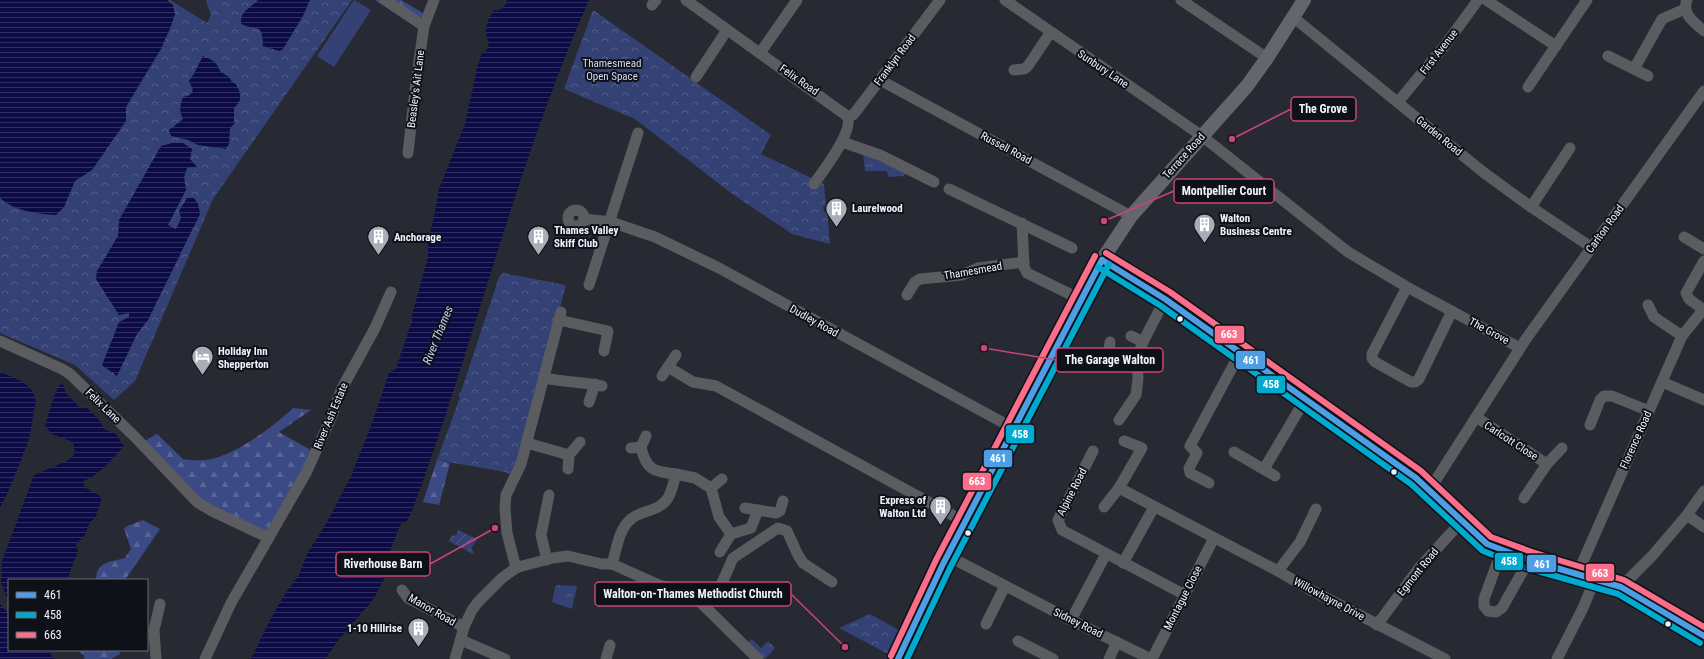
<svg xmlns="http://www.w3.org/2000/svg" width="1704" height="659" viewBox="0 0 1704 659" font-family="'Roboto Condensed',sans-serif">
	<defs>
		<pattern id="grass-tufts" width="24" height="20" patternUnits="userSpaceOnUse"><rect width="24" height="20" fill="#344175"/><path d="M3 7l-1-3M5 7V3M7 7l1-3M15 17l-1-3M17 17v-4M19 17l1-3" fill="none" stroke="#525d8a"/></pattern>
		<pattern id="forest-firs" width="22" height="20" patternUnits="userSpaceOnUse"><rect width="22" height="20" fill="#3b4a84"/><path d="M5 1l3.5 6h-7zM16 11l3.5 6h-7z" fill="#586596"/></pattern>
		<pattern id="park-crowns" width="20" height="18" patternUnits="userSpaceOnUse"><rect width="20" height="18" fill="#344175"/><path d="M2 6a3 3 0 1 1 6 0M12 15a3 3 0 1 1 6 0" fill="none" stroke="#525d8a"/></pattern>
		<pattern id="garden-furrows" width="10" height="10" patternUnits="userSpaceOnUse"><rect width="10" height="10" fill="#344175"/><path d="M-1 1l2-2M0 10L10 0M9 11l2-2" fill="none" stroke="#525d8a"/></pattern>
		<pattern id="water-rules" width="6" height="5" patternUnits="userSpaceOnUse"><rect width="6" height="5" fill="#0c0b45"/><path d="M0 2.5h6" fill="none" stroke="#302f61"/></pattern>
	</defs>
	<rect width="100%" height="100%" fill="#272a33"/>
	<g fill="url(#grass-tufts)">
		<path d="M863,153L881,160L905,172V174L903,176L888,177L887,171H865Z"/>
		<path d="M557,585L577,586L572,609L552,602L555,587Z"/>
		<path d="M752,639L761,648L768,641L775,648L765,659L748,642Z"/>
	</g>
	<g fill="url(#forest-firs)">
		<path d="M375,0H401L423,13L417,28Z"/>
		<path d="M293,408L311,410L279,432L316,453L269,538L212,511L141,443L157,434L183,459C191,460 198,461 205,460C231,458 275,426 293,408Z"/>
		<path d="M437,460L450,463L439,505L423,502Z"/>
		<path d="M143,520L160,529L125,580H96C96,561 111,562 125,558L131,549L124,529L127,526Z"/>
		<path d="M77,650H119L120,654L111,659H84L85,656Z"/>
	</g>
	<g fill="url(#park-crowns)">
		<path d="M0,0H170L207,23L211,15L206,0H352L213,199L135,381L114,400L75,365L0,333Z"/>
		<path d="M593,10L771,135L761,154L824,184L826,206H823L824,212L827,211L830,244L792,234L731,193L635,119L564,89Z"/>
		<path d="M503,273L566,285L525,439L511,475L505,472L437,460L460,397L458,396L460,392H461L499,277Z"/>
		<path d="M870,614L902,632L890,655L839,628Z"/>
	</g>
	<path fill="url(#garden-furrows)" d="M458,530L477,539L471,549L474,552L473,554L449,541L452,535L456,536Z"/>
	<path fill="#344175" d="M354,0L371,10L334,67L317,56Z"/>
	<g fill="url(#water-rules)">
		<path d="M0,0H167L173,5L175,14L171,26L161,49L126,107V121L92,170L75,181L64,207L56,215C38,214 14,211 0,198Z"/>
		<path d="M258,0H310L304,14L283,49L279,51L263,46C262,21 258,32 241,24C240,10 250,9 258,0Z"/>
		<path d="M507,0H589C516,165 475,342 412,511L407,521L401,524L383,568L386,575L373,600L340,638L325,659H251L271,618L285,594L299,575L308,552L326,524L351,476L372,423L389,373L396,369L412,321V315L428,257V240L434,217L439,189L465,124L478,64L483,51L485,52L489,47C485,29 484,26 494,10L498,11L504,7Z"/>
		<path d="M203,56C211,59 217,62 220,71L229,77L232,82L236,84C241,93 243,101 234,108V124L230,128L229,144L226,149L198,145L188,140L171,136L169,130L183,119C179,111 180,106 183,97L190,95L193,90L189,81L192,77Z"/>
		<path d="M172,143H183L192,149L190,159L197,167L187,168L184,177L186,190L168,225L176,229L181,218L179,211L187,198H194L198,204L200,214L148,320L137,334L117,376L102,365L119,322L129,317V313L119,315L96,279L97,271L118,236L119,220L161,146Z"/>
		<path d="M0,372C16,379 32,382 36,401C32,417 32,435 25,450C17,470 10,489 0,508Z"/>
		<path d="M63,384L66,393L80,408L86,407L100,421L104,429L116,434L124,446C112,460 101,473 84,481V487L102,497L96,517L90,522L85,535L76,544L78,551L67,580H9V602L1,583L2,561L34,475L67,461L72,457L75,452L73,442L52,434L45,426L53,399L59,385Z"/>
		<path d="M0,604L9,614V650H48L54,659H0Z"/>
	</g>
	<g fill="none" stroke-linecap="round" stroke-linejoin="round">
		<g stroke="#5b5c60" stroke-width="11">
			<path d="M385,0L424,26"/>
			<path d="M686,0L847,116C855,130 823,171 814,184"/>
			<path d="M1005,0L1202,136L1348,252L1407,287L1520,348"/>
			<path d="M1181,0L1267,58"/>
			<path d="M1486,0L1556,46"/>
			<path d="M1687,0C1681,14 1695,23 1704,31"/>
			<path d="M652,5L656,0"/>
			<path d="M1293,17L1483,172L1531,207L1591,247"/>
			<path d="M760,53L797,0"/>
			<path d="M1608,56L1648,76"/>
			<path d="M1634,69L1662,19L1685,9"/>
			<path d="M1014,70L1024,69L1028,66L1050,33"/>
			<path d="M696,77L727,30"/>
			<path d="M880,80L1131,216"/>
			<path d="M1528,87L1587,0"/>
			<path d="M1398,102L1446,44L1478,0"/>
			<path d="M849,117L854,114L940,0"/>
			<path d="M842,142L880,155L934,182"/>
			<path d="M408,153L415,90L424,26L434,0"/>
			<path d="M949,189L1072,248"/>
			<path d="M1531,207L1570,148"/>
			<circle cx="576" cy="218" r="8"/>
			<path d="M584,219L611,222L655,237L719,268L1013,428"/>
			<path d="M1022,223L1024,267L1027,273L1082,300"/>
			<path d="M1684,237L1704,249"/>
			<path d="M1102,260L1165,299L1416,478L1487,544L1529,560L1621,587L1704,636"/>
			<path d="M1704,261L1686,293L1689,299L1704,310"/>
			<path d="M589,285L638,133"/>
			<path d="M1407,287L1372,354V358L1375,362L1411,382H1415L1419,379L1452,311"/>
			<path d="M907,295L915,282L920,279L962,275L978,268L1024,262"/>
			<path d="M1648,305L1654,317L1682,336"/>
			<path d="M559,320L608,331L604,351"/>
			<path d="M1131,336L1143,342"/>
			<path d="M0,341L62,369L70,374L135,437L197,502L212,511L269,538"/>
			<path d="M1109,352L1137,358"/>
			<path d="M1101,362L1109,352L1110,342"/>
			<path d="M668,367L693,382L716,386L965,522"/>
			<path d="M662,376L676,355"/>
			<path d="M544,378C564,382 583,382 602,386"/>
			<path d="M1662,382L1704,400"/>
			<path d="M589,402L595,384"/>
			<path d="M1476,417L1547,464"/>
			<path d="M1119,420L1136,395L1138,379L1137,358L1143,342L1165,299"/>
			<path d="M1590,425L1600,400L1604,396H1612L1649,411"/>
			<path d="M527,443L569,455"/>
			<path d="M641,447L646,436"/>
			<path d="M1093,451L1058,520L1062,530L1185,595"/>
			<path d="M1234,452L1275,476"/>
			<path d="M568,469L569,455L580,442"/>
			<path d="M1264,469L1306,398"/>
			<path d="M676,474L695,478L711,488L719,517L731,534L720,552"/>
			<path d="M1209,483L1190,473L1189,468L1197,453L1190,446L1241,351"/>
			<path d="M711,488L722,479"/>
			<path d="M1119,488L1278,571L1307,588L1445,659"/>
			<path d="M1430,489L1526,339L1704,91"/>
			<path d="M1524,498L1547,464L1562,448"/>
			<path d="M1104,507L1119,488L1142,448L1124,441"/>
			<path d="M745,508L776,513L780,511L783,501"/>
			<path d="M1687,515L1704,491"/>
			<path d="M731,534L751,528L758,510"/>
			<path d="M1502,550L1484,599V606L1488,611L1496,612L1502,608L1529,560"/>
			<path d="M948,556L1071,620L1151,659"/>
			<path d="M547,560L541,535L549,495"/>
			<path d="M1123,563L1154,507"/>
			<path d="M612,564C617,549 618,530 631,519C637,514 644,512 651,510C670,504 671,492 676,474C654,472 646,470 641,447L631,448"/>
			<path d="M516,568L507,533L505,508L506,495L521,464L561,312"/>
			<path d="M1278,571L1300,542L1316,509"/>
			<path d="M1577,575L1682,336L1703,310"/>
			<path d="M1623,588L1627,581L1652,556L1687,515L1704,527"/>
			<path d="M402,590L408,598L464,627"/>
			<path d="M706,606L722,583L733,558L778,528L787,531L798,555L803,563L832,582"/>
			<path d="M1071,620L1106,554"/>
			<path d="M986,624L1005,586"/>
			<path d="M1377,625L1419,568L1462,521"/>
			<path d="M461,640L505,659"/>
			<path d="M1018,641L1053,659"/>
			<path d="M156,659L154,630L160,604"/>
			<path d="M205,659L231,603L306,473L331,418L341,390L375,328L391,292"/>
			<path d="M455,659L464,627L472,610L478,602L502,578L516,568L522,566L553,558L568,556L602,564H612L659,585L683,591L696,598L758,659"/>
			<path d="M606,659L610,645"/>
			<path d="M1109,659L1117,642"/>
			<path d="M1152,659L1214,538"/>
			<path d="M1557,659L1583,608L1595,579"/>
		</g>
		<path stroke="#64666b" stroke-width="14" d="M898,659L943,564L1102,260L1131,216L1247,86L1267,58L1304,0"/>
		<defs>
			<g id="bus-1">
				<path d="M1102,260L1165,299L1416,478L1487,544L1529,560L1621,587L1704,636"/>
				<path d="M898,659L943,564L1102,260"/>
			</g>
			<g id="bus-2">
				<path d="M1098,267L1161,306L1411,484L1483,551L1527,568L1618,594L1700,643"/>
				<path d="M907,659L950,568L1109,264"/>
			</g>
			<g id="bus-3">
				<path d="M1106,253L1170,292L1421,471L1491,537L1532,552L1624,580L1704,627"/>
				<path d="M891,656L936,560L1095,256"/>
			</g>
		</defs>
		<use href="#bus-1" stroke="#0e1118" stroke-width="9"/>
		<use href="#bus-2" stroke="#0e1118" stroke-width="9"/>
		<use href="#bus-3" stroke="#0e1118" stroke-width="9"/>
		<use href="#bus-1" stroke="#4d9ee5" stroke-width="6"/>
		<use href="#bus-2" stroke="#00a9ce" stroke-width="6"/>
		<use href="#bus-3" stroke="#fb6d88" stroke-width="6"/>
	</g>
	<defs>
		<symbol id="building-pin" viewBox="-11 -11 22 30"><path d="M0 17L-7.5 6A9.5 9.5 0 1 1 7.5 6Z" fill="#a9adb7" stroke="#0e1118"/><path d="M-4-6H4V6H1V3H-1V6H-4ZM-2.5-4.3h1.7v1.8h-1.7ZM.8-4.3h1.7v1.8H.8ZM-2.5-1h1.7V.8h-1.7ZM.8-1h1.7V.8H.8Z" fill="#fff"/></symbol>
		<symbol id="hotel-pin" viewBox="-11 -11 22 30"><path d="M0 17L-7.5 6A9.5 9.5 0 1 1 7.5 6Z" fill="#a9adb7" stroke="#0e1118"/><path d="M-6-4.5h1.5V1H6V5H4.5V3h-9V5H-6ZM-4 0a1.8 1.8 0 1 1 3.6 0ZM.5 0V-2.5h3Q6-2.5 6 0Z" fill="#fff"/></symbol>
	</defs>
	<g fill-rule="evenodd">
		<use href="#building-pin" x="824" y="196" width="25" height="34"/>
		<use href="#building-pin" x="1192" y="212" width="25" height="34"/>
		<use href="#building-pin" x="526" y="224" width="25" height="34"/>
		<use href="#building-pin" x="366" y="224" width="25" height="34"/>
		<use href="#hotel-pin" x="190" y="344" width="25" height="34"/>
		<use href="#building-pin" x="928" y="494" width="25" height="34"/>
		<use href="#building-pin" x="406" y="616" width="25" height="34"/>
	</g>
	<g fill="#eff3fe" stroke="#0e1118" stroke-width="1.5">
		<circle cx="1180" cy="319" r="3.5"/>
		<circle cx="1394" cy="472" r="3.5"/>
		<circle cx="968" cy="533" r="3.5"/>
		<circle cx="1668" cy="624" r="3.5"/>
	</g>
	<g text-anchor="middle" dominant-baseline="central" stroke-width="4" stroke-linejoin="round" paint-order="stroke">
		<g font-size="11" fill="#eff3fe" stroke="#0e1118">
			<text transform="translate(1439 52) rotate(-52)">First Avenue</text>
			<text transform="translate(895 60) rotate(-53)">Franklyn Road</text>
			<text transform="translate(1103 69) rotate(34)">Sunbury Lane</text>
			<text transform="translate(799 80) rotate(35)">Felix Road</text>
			<text transform="translate(416 89) rotate(-83)">Beasley's Ait Lane</text>
			<text transform="translate(1439 136) rotate(39)">Garden Road</text>
			<text transform="translate(1006 148) rotate(28)">Russell Road</text>
			<text transform="translate(1184 156) rotate(-48)">Terrace Road</text>
			<text transform="translate(1605 229) rotate(-54)">Carlton Road</text>
			<text transform="translate(973 271) rotate(-10)">Thamesmead</text>
			<text transform="translate(814 321) rotate(29)">Dudley Road</text>
			<text transform="translate(1489 331) rotate(28)">The Grove</text>
			<text transform="translate(103 406) rotate(44)">Felix Lane</text>
			<text transform="translate(331 416) rotate(-67)">River Ash Estate</text>
			<text transform="translate(1636 440) rotate(-66)">Florence Road</text>
			<text transform="translate(1511 441) rotate(33)">Carlcott Close</text>
			<text transform="translate(1072 492) rotate(-63)">Alpine Road</text>
			<text transform="translate(1418 572) rotate(-51)">Egmont Road</text>
			<text transform="translate(1183 598) rotate(-63)">Montague Close</text>
			<text transform="translate(1329 599) rotate(28)">Willowhayne Drive</text>
			<text transform="translate(432 610) rotate(30)">Manor Road</text>
			<text transform="translate(1078 623) rotate(26)">Sidney Road</text>
		</g>
		<g font-size="11" fill="#d4dbef" stroke="#0e1118">
			<text x="612" y="63">Thamesmead<tspan x="612" dy="13">Open Space</tspan></text>
		</g>
		<g font-size="11" font-weight="bold" fill="#eff3fe" stroke="#0e1118" text-anchor="start">
			<text x="852" y="208">Laurelwood</text>
			<text x="1220" y="218">Walton<tspan x="1220" dy="13">Business Centre</tspan></text>
			<text x="554" y="230">Thames Valley<tspan x="554" dy="13">Skiff Club</tspan></text>
			<text x="394" y="237">Anchorage</text>
			<text x="218" y="351">Holiday Inn<tspan x="218" dy="13">Shepperton</tspan></text>
			<text x="926" y="500" text-anchor="end">Express of<tspan x="926" dy="13">Walton Ltd</tspan></text>
			<text x="402" y="628" text-anchor="end">1-10 Hillrise</text>
		</g>
		<g font-size="12" font-style="italic" fill="#c4d1f8" stroke="#0e1118">
			<text transform="translate(438 335) rotate(-68)">River Thames</text>
		</g>
	</g>
	<path fill="none" stroke="#cb447c" stroke-width="1.5" d="M1232 139L1291 109M1104 221L1174 191M984 348L1056 360M495 528L430 564M845 647L791 594"/>
	<g fill="#cb447c" stroke="#0e1118" stroke-width="1.5">
		<circle cx="1232" cy="139" r="4"/>
		<circle cx="1104" cy="221" r="4"/>
		<circle cx="984" cy="348" r="4"/>
		<circle cx="495" cy="528" r="4"/>
		<circle cx="845" cy="647" r="4"/>
	</g>
	<g fill="#0e1118" stroke="#cb447c" stroke-width="1.5">
		<rect x="1291" y="97" width="65" height="24" rx="4"/>
		<rect x="1174" y="179" width="100" height="24" rx="4"/>
		<rect x="1056" y="348" width="107" height="24" rx="4"/>
		<rect x="336" y="552" width="94" height="24" rx="4"/>
		<rect x="595" y="582" width="196" height="24" rx="4"/>
	</g>
	<g font-size="12" text-anchor="middle" font-weight="bold" fill="#eff3fe">
		<text x="1323" y="113">The Grove</text>
		<text x="1224" y="195">Montpellier Court</text>
		<text x="1110" y="364">The Garage Walton</text>
		<text x="383" y="568">Riverhouse Barn</text>
		<text x="693" y="598">Walton-on-Thames Methodist Church</text>
	</g>
	<g stroke="#0e1118" stroke-width="1.5">
		<rect x="1214" y="325" width="31" height="19" rx="4" fill="#fb6d88"/>
		<rect x="1235" y="350" width="31" height="20" rx="4" fill="#4d9ee5"/>
		<rect x="1256" y="375" width="30" height="19" rx="4" fill="#00a9ce"/>
		<rect x="1005" y="424" width="30" height="20" rx="4" fill="#00a9ce"/>
		<rect x="983" y="449" width="30" height="19" rx="4" fill="#4d9ee5"/>
		<rect x="962" y="472" width="30" height="19" rx="4" fill="#fb6d88"/>
		<rect x="1494" y="552" width="30" height="19" rx="4" fill="#00a9ce"/>
		<rect x="1526" y="554" width="31" height="19" rx="4" fill="#4d9ee5"/>
		<rect x="1585" y="563" width="30" height="19" rx="4" fill="#fb6d88"/>
	</g>
	<g font-size="11" text-anchor="middle" font-weight="bold" fill="#fff">
		<text x="1229" y="338">663</text>
		<text x="1251" y="364">461</text>
		<text x="1271" y="388">458</text>
		<text x="1020" y="438">458</text>
		<text x="998" y="462">461</text>
		<text x="977" y="485">663</text>
		<text x="1509" y="565">458</text>
		<text x="1542" y="568">461</text>
		<text x="1600" y="577">663</text>
	</g>
	<rect x="8" y="579" width="140" height="72" fill="#0e1118" stroke="#686b74"/>
	<rect x="16" y="592" width="20" height="6" fill="#4d9ee5" stroke="#686b74"/>
	<text x="44" y="599" font-size="12" fill="#eff3fe">461</text>
	<rect x="16" y="612" width="20" height="6" fill="#00a9ce" stroke="#686b74"/>
	<text x="44" y="619" font-size="12" fill="#eff3fe">458</text>
	<rect x="16" y="632" width="20" height="6" fill="#fb6d88" stroke="#686b74"/>
	<text x="44" y="639" font-size="12" fill="#eff3fe">663</text>
</svg>
